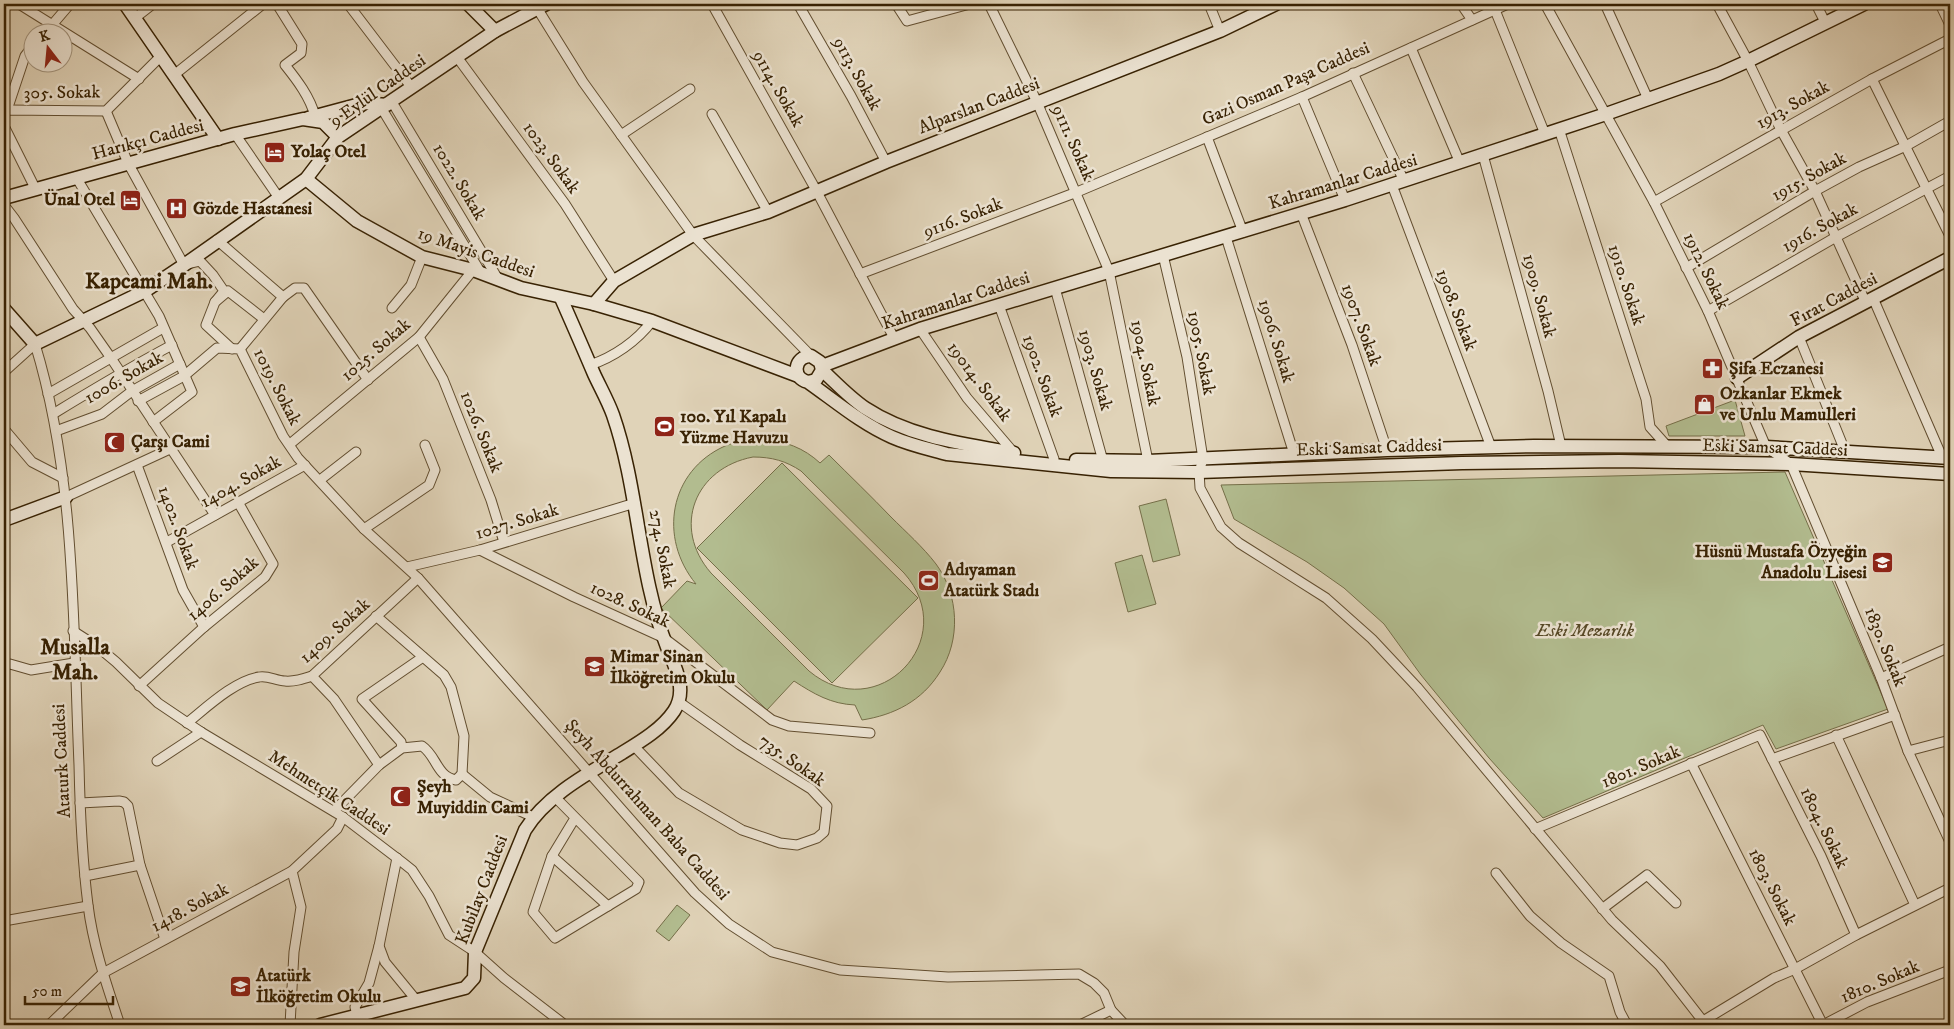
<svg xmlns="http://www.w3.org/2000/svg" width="1954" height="1029" viewBox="0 0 1954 1029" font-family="'IM FELL DW Pica',serif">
	<rect width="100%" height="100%" fill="#e0d3b8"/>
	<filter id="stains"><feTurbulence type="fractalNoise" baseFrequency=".004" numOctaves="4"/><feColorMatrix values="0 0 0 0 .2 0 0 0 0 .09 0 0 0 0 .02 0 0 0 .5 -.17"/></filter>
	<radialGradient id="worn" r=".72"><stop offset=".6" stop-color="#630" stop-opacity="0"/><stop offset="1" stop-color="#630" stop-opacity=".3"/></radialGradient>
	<g fill="#b2bc8f" stroke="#756f49" fill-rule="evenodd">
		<path d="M1735,400L1745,436H1669L1666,426Z"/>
		<path d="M763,439C785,441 804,448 820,463L829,455C850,476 871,496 891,517C906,532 923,547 936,564C959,595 961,640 940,672C922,701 894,715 862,720L855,705C831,704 814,694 794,681L767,710L661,608L687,581L696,584C658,538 669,471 725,446C737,441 750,440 763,439ZM753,457C772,457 786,461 801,471L904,573C963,639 877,728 809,671L711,573C671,527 695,468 753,457Z"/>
		<path d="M782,463L918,598L832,683L697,548Z"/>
		<path d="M1785,472L1888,709L1776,749L1763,725L1543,818L1489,758L1421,675L1384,624L1344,588L1307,562L1234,519L1221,485Z"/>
		<path d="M1166,499L1180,555L1153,562L1139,506Z"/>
		<path d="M1142,555L1156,604L1128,612L1115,563Z"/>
		<path d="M677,905L690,915L669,941L656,931Z"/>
	</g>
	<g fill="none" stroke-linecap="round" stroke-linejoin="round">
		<defs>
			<g id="street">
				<path d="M19,4L139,79"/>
				<path d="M277,4L302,44L301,53L285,65C297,80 310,97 315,116"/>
				<path d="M348,4L412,88"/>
				<path d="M712,4L816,190L894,338"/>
				<path d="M798,4L851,96L886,162"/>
				<path d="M896,4L907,21L970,4"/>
				<path d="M989,4L1037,102L1109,271L1148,461"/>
				<path d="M1209,4L1220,31"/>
				<path d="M1461,4L1472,20"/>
				<path d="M1545,4L1654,202L1708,311L1766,447L1791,464L1881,678L1908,751L1950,842"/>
				<path d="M1605,4L1648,99"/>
				<path d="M1717,4L1748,61L1781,130L1815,191L1866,303"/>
				<path d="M1816,4L1825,22"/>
				<path d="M1940,4L1950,25"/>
				<path d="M537,8L583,82L693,235L811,356"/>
				<path d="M1495,10L1545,134"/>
				<path d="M135,18L153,4"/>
				<path d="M46,32L70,4"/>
				<path d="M1411,48L1460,163"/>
				<path d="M457,57L565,204L614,281"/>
				<path d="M1353,73L1404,181"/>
				<path d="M174,75L263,4"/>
				<path d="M1872,79L1950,236"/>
				<path d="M1302,97L1345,200"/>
				<path d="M392,102L498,279"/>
				<path d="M382,109L481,273"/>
				<path d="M7,110L25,56L32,47"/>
				<path d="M106,111L128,163L184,265L200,261L213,275L224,291L215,302"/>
				<path d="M4,114L7,110L106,111L161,56"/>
				<path d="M712,114L768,212"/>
				<path d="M4,126L36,190"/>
				<path d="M1559,129L1646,399L1650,427L1667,446"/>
				<path d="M235,134L279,198"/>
				<path d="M621,135L690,89"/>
				<path d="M1207,137L1243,232"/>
				<path d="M1483,155L1548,391L1561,446"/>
				<path d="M76,177L159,316L192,392L153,422"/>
				<path d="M1392,185L1491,447"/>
				<path d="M1654,202L1872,79L1950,39"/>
				<path d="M4,205L14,218L73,309L90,328L111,358L215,515"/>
				<path d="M1301,213L1352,345L1387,450"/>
				<path d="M1226,237L1294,454"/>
				<path d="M217,240L283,297L295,288H304L368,380"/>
				<path d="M1163,255L1187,357L1203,459L1199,472L1200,488L1221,527L1239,543L1326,598L1372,639L1417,687L1612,920L1660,966L1706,1025"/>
				<path d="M1686,268L1815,191L1859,167L1906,146L1950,121"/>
				<path d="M860,274L1077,192L1302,97L1508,4"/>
				<path d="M1055,288L1103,461"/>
				<path d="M1873,298L1942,457"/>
				<path d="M999,305L1054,459"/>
				<path d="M392,308L411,285L422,257"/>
				<path d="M1708,311L1836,237L1950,176"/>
				<path d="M920,329L967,398L1014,453"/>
				<path d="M419,337L443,379L491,500L504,542"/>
				<path d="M1799,337L1845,451"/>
				<path d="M232,349L206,325L215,302L228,291L264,319"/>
				<path d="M240,349L283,297"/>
				<path d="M590,365C614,357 637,341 652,321"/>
				<path d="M4,372L35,344C76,478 73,625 79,765C80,811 82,858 88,905C93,946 107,986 120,1025"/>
				<path d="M48,394L163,328"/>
				<path d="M138,401L184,376L217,348L240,349L283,436L298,458L364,529L418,578L695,893L729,924L772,952L840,970L948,977L1079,974L1094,983L1104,993L1111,1010L1125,1025"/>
				<path d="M53,414C92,390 131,367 172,345"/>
				<path d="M4,429L32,462L63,478"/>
				<path d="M56,431L102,414L132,391L180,364"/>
				<path d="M290,444L419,337L473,270"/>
				<path d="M137,465L183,590L204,627"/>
				<path d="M320,480L356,452"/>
				<path d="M66,497L170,449"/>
				<path d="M364,529L429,485L435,470L425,445"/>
				<path d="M167,542L305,465"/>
				<path d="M480,550L574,597L664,638L772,720L789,726L870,733"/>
				<path d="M407,567L480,550L635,503"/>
				<path d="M376,616L444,675L451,687L464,736L462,774"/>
				<path d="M73,631L98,647L116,662L158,703L201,732L343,817L402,862L412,870L429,896L449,935L475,952L504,978L565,1025"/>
				<path d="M4,666L10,664L31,670L74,663"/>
				<path d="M312,676L334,699L379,765"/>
				<path d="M1881,678L1950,647"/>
				<path d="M139,686L204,627L265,577L273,564L238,502"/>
				<path d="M187,723C206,708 234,681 259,677C268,675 276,681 285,681C294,682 303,679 312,676L418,578"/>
				<path d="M1836,735L1915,905"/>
				<path d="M634,746L679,793L742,830L780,843L797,845L817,838L824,832L827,806L811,789L740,745L679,702"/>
				<path d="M402,748L401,742L362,699L423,657"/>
				<path d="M1908,751L1950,740"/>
				<path d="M1772,759L1895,715"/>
				<path d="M157,761L201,732"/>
				<path d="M1691,763L1823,1025"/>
				<path d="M462,774L490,797L533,817"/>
				<path d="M555,797L639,882L636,889L555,938L533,912L552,856L575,818"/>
				<path d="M80,803L119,801L124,802L128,806L140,865L165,939"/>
				<path d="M334,811L379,765L402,748L422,746C437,756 436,776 456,780L462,774"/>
				<path d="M1535,829L1760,735L1821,856L1856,935"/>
				<path d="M552,856L608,906"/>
				<path d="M397,858L379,946L385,962L417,1001"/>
				<path d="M1496,873L1530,916L1561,943L1609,976L1620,1012L1627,1025"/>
				<path d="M85,876L140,865"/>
				<path d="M1602,909L1647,875L1676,903"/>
				<path d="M4,921L88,906"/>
				<path d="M357,1016L355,1007L369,983L379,946"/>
				<path d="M1703,1021L1774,978L1795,969L1856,935L1950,888"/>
				<path d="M49,1025L103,973L292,871L337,829L343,817"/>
				<path d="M290,1025L294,952L301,907L292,871"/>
				<path d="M1080,1025L1111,1010"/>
				<path d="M1823,1025L1867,1002L1950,970"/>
			</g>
			<g id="secondary">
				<path d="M125,4L218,139"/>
				<path d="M468,4L495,31"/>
				<path d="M308,118L364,103L387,105"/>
				<path d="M306,179L357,221L422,257L473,270L521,288L594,304L652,321L798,376"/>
				<path d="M4,198L235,134L303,119L323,122L338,137"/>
				<path d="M594,304L614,281L693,235L768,212L886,162L1220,31L1276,4"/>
				<path d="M4,309L35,344L145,291L184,265L306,179L338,137L495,31L546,4"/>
				<path d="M822,366L920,329L1345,200L1606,114L1719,74L1748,61L1864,4"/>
				<path d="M822,370C836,383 849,397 865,408C909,437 963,444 1014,453"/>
				<path d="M1737,378L1799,337L1950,258"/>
				<path d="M808,382L816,380L822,370L820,362L811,356C794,356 791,378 808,382C835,401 862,424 892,437C910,445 929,449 947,454L1111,471L1199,472L1462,463L1619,461L1791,464L1950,474"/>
				<path d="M1076,460L1148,461L1387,450L1534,446L1766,447L1950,458"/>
				<path d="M4,520L66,497"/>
				<path d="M320,1025L465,988L474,978L475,952L525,830C546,796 587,774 622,753C640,742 662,729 674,711C688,690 675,667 667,647C638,573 639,490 613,415C608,401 600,387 594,374C583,348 572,323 561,298"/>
			</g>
		</defs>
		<use href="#street" stroke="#624e30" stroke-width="11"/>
		<use href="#secondary" stroke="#382203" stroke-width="15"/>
		<use href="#street" stroke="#ebe2d1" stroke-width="9"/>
		<use href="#secondary" stroke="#ebe2d1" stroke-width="12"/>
	</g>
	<defs>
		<symbol id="hotel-square" viewBox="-11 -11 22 22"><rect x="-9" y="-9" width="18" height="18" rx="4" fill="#8f2418" stroke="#ebe2d1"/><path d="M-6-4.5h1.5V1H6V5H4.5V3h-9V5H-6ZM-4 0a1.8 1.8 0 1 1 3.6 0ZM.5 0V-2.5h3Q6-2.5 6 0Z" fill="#fff"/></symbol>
		<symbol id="hospital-square" viewBox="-11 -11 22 22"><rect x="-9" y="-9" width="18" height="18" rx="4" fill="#8f2418" stroke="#ebe2d1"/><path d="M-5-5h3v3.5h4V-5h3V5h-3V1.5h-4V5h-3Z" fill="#fff"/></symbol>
		<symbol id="pharmacy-square" viewBox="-11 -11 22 22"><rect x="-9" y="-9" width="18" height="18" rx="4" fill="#8f2418" stroke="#ebe2d1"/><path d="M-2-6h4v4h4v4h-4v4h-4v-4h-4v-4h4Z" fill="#fff"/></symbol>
		<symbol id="shop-square" viewBox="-11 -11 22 22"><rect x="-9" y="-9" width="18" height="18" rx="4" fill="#8f2418" stroke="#ebe2d1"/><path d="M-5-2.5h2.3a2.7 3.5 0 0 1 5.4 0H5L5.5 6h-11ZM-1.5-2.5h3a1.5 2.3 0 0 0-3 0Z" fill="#fff"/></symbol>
		<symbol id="stadium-square" viewBox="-11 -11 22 22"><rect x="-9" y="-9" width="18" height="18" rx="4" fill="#8f2418" stroke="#ebe2d1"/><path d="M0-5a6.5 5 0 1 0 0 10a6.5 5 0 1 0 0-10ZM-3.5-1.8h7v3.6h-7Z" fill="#fff"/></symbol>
		<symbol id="mosque-square" viewBox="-11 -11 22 22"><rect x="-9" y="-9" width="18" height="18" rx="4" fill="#8f2418" stroke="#ebe2d1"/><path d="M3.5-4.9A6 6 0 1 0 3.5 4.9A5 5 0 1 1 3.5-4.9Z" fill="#fff"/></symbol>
		<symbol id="school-square" viewBox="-11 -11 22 22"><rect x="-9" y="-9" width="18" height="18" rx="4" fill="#8f2418" stroke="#ebe2d1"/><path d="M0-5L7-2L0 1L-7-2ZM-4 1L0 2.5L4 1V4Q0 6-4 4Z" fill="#fff"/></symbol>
	</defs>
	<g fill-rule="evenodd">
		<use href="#hotel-square" x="262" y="140" width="25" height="25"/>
		<use href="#hotel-square" x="118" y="188" width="25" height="25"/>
		<use href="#hospital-square" x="164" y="196" width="25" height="25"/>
		<use href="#pharmacy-square" x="1700" y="356" width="25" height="25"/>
		<use href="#shop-square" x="1692" y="392" width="25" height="25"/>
		<use href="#stadium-square" x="652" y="414" width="25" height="25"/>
		<use href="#mosque-square" x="102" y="430" width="25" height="25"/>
		<use href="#school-square" x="1870" y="550" width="25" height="25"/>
		<use href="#stadium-square" x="916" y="568" width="25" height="25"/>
		<use href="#school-square" x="582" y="654" width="25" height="25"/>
		<use href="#mosque-square" x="388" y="784" width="25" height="25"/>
		<use href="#school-square" x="228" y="974" width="25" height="25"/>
	</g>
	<g text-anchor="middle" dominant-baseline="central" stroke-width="5" stroke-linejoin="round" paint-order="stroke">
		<g font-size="18" fill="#382203" stroke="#ebe2d1">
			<text transform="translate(857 74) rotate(61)">9113. Sokak</text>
			<text transform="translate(1286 84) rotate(-24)">Gazi Osman Paşa Caddesi</text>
			<text transform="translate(778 89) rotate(60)">9114. Sokak</text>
			<text transform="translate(378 91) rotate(-35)">9 Eylül Caddesi</text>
			<text transform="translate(62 93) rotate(-1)">305. Sokak</text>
			<text transform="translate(1793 105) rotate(-29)">1913. Sokak</text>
			<text transform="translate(979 106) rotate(-21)">Alparslan Caddesi</text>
			<text transform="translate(148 140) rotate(-15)">Harıkçı Caddesi</text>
			<text transform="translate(1073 143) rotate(66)">9111. Sokak</text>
			<text transform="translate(551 158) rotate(54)">1023. Sokak</text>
			<text transform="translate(1809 177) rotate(-29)">1915. Sokak</text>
			<text transform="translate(459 182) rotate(59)">1022. Sokak</text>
			<text transform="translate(1343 182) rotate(-17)">Kahramanlar Caddesi</text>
			<text transform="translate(963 218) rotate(-21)">9116. Sokak</text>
			<text transform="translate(1820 228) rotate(-29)">1916. Sokak</text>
			<text transform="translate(476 253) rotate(19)">19 Mayis Caddesi</text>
			<text transform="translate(1706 271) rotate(64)">1912. Sokak</text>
			<text transform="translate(1626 285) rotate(72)">1910. Sokak</text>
			<text transform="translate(1539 296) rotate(75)">1909. Sokak</text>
			<text transform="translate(1834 300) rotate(-28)">Fırat Caddesi</text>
			<text transform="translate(956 301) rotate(-18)">Kahramanlar Caddesi</text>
			<text transform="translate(1456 310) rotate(69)">1908. Sokak</text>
			<text transform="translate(1361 325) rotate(70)">1907. Sokak</text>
			<text transform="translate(1276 341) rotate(73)">1906. Sokak</text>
			<text transform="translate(376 350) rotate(-41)">1025. Sokak</text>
			<text transform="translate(1201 353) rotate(79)">1905. Sokak</text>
			<text transform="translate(1145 363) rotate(78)">1904. Sokak</text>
			<text transform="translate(1095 370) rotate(74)">1903. Sokak</text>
			<text transform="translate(1042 376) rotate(70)">1902. Sokak</text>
			<text transform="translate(124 378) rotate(-30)">1006. Sokak</text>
			<text transform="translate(979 382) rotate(53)">19014. Sokak</text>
			<text transform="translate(277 387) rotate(63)">1019. Sokak</text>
			<text transform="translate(481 432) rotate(68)">1026. Sokak</text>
			<text transform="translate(1369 448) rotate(-2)">Eski Samsat Caddesi</text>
			<text transform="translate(1775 448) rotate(2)">Eski Samsat Caddesi</text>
			<text transform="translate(241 482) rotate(-29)">1404. Sokak</text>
			<text transform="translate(517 522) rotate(-17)">1027. Sokak</text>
			<text transform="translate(178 528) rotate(70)">1402. Sokak</text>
			<text transform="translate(662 549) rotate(79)">274. Sokak</text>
			<text transform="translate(223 589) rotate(-41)">1406. Sokak</text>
			<text transform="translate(630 605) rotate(25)">1028. Sokak</text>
			<text transform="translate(335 631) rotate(-42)">1409. Sokak</text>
			<text transform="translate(1885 647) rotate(68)">1830. Sokak</text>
			<text transform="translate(62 761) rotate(-93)">Ataturk Caddesi</text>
			<text transform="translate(792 761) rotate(35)">735. Sokak</text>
			<text transform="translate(1641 767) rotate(-23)">1801. Sokak</text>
			<text transform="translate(329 793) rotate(33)">Mehmetçik Caddesi</text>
			<text transform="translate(647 810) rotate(48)">Şeyh Abdurrahman Baba Caddesi</text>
			<text transform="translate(1824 828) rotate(64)">1804. Sokak</text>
			<text transform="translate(1772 887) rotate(63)">1803. Sokak</text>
			<text transform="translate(482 890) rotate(-69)">Kubilay Caddesi</text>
			<text transform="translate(190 908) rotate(-28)">1418. Sokak</text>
			<text transform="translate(1880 982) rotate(-23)">1810. Sokak</text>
		</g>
		<g font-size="18" font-weight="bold" fill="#382203" stroke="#ebe2d1" text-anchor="start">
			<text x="291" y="152">Yolaç Otel</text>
			<text x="115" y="200" text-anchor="end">Ünal Otel</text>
			<text x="193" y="209">Gözde Hastanesi</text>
			<text x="1729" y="369">Şifa Eczanesi</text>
			<text x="1720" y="394">Ozkanlar Ekmek<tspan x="1720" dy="21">ve Unlu Mamulleri</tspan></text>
			<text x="680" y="417">100. Yıl Kapalı<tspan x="680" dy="21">Yüzme Havuzu</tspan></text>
			<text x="131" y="442">Çarşı Cami</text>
			<text x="1867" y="552" text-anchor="end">Hüsnü Mustafa Özyeğin<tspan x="1867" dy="21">Anadolu Lisesi</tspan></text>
			<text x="944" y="570">Adıyaman<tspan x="944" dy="21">Atatürk Stadı</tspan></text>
			<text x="610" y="657">Mimar Sinan<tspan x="610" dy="21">İlköğretim Okulu</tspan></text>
			<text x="417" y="787">Şeyh<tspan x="417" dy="21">Muyiddin Cami</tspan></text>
			<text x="256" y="976">Atatürk<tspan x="256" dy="21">İlköğretim Okulu</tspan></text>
		</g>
		<g font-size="18" font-style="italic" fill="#564826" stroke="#ebe2d1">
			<text x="1585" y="631">Eski Mezarlık</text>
		</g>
		<g font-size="22" font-weight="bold" fill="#382203" stroke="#ebe2d1">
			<text x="149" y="281">Kapcami Mah.</text>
			<text x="75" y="647">Musalla<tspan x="75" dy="25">Mah.</tspan></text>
		</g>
	</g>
	<rect width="1954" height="1029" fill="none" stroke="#e0d3b8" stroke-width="20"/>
	<rect x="5" y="5" width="1944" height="1019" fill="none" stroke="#382203" stroke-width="2.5"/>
	<rect x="10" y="10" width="1934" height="1009" fill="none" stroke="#382203"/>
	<g transform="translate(48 48) rotate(344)"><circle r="24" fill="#ebe2d1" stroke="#a3957f"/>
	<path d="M0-4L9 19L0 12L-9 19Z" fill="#8f2418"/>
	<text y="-8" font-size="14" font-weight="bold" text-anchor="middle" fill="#382203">K</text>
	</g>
	<path d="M25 996v8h88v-8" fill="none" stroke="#382203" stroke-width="2.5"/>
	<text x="32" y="996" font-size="15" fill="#382203" stroke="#ebe2d1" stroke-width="4" paint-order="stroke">50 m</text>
	<rect width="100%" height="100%" filter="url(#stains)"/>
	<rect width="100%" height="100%" fill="url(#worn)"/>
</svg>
